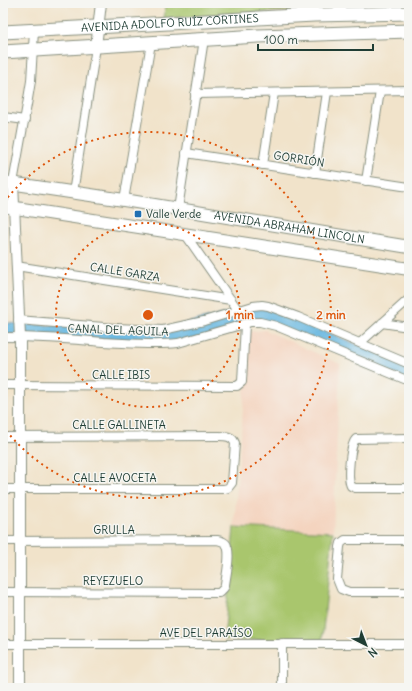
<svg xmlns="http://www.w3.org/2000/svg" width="412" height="691" viewBox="0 0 412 691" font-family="Delius,sans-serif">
	<rect width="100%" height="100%" fill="#f6f6f2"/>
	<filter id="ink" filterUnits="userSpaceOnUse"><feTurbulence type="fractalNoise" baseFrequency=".025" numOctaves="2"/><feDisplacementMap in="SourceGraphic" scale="8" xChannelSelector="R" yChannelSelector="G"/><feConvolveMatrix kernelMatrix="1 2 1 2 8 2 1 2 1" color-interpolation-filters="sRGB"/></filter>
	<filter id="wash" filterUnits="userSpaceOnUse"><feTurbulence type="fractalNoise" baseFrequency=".012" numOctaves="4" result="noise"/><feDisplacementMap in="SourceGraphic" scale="16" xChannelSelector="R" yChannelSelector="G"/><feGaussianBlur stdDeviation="0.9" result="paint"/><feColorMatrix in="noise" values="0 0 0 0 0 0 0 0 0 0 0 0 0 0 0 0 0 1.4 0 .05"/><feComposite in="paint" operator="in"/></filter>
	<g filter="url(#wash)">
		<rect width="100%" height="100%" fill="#f1e3ca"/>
		<g fill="#f4d4bf">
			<path d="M319,3H399L398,7L319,10Z"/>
			<path d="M265,330L340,364L333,532L234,527L249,332Z"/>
		</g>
		<g fill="#a9c66d" stroke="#648250">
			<path d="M165,3H301V10L164,18Z"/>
			<path d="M234,527L333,532L322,640H224Z"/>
		</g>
		<path fill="#65b6e0" stroke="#427a8a" d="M262,305L409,366V380L260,322L178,343L3,334V323L156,330Z"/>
	</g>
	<g filter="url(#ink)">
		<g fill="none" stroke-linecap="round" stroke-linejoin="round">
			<defs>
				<g id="minor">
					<path d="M314,15V3"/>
					<path d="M195,94L409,90"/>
					<path d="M3,117L25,120"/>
					<path d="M186,153L409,187"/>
					<path d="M263,165L274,93"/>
					<path d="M315,173L327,92"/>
					<path d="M366,181L380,91"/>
					<path d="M13,183L28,99L31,81L34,31"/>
					<path d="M73,193L96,47"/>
					<path d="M124,200L151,43"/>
					<path d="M178,209L204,39"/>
					<path d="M185,234L238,310"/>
					<path d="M16,266L231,300"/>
					<path d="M18,320L116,328L163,330L204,321L253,306L262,305L268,306L298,317L409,364"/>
					<path d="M382,323L409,327"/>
					<path d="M3,337C37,337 70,339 104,342C129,343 153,346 178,343L251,322H260L276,326L409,381"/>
					<path d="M360,343L409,299"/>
					<path d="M3,385L237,386L242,382L245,324"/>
					<path d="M3,437L219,436C226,436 232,436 235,443L232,483L228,488L224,489H3"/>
					<path d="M409,438L356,439C350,444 347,479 351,486L355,488H409"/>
					<path d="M409,540H345L341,543L340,547L337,579L341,589L349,592H409"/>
					<path d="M3,541L217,540C222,541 226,542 227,546C231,555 226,576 225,585L224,588L219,593L3,592"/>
					<path d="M282,643V688"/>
					<path d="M3,644H409"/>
				</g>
				<g id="tertiary">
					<path d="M96,47L101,3"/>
					<path d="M13,183L20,337V688"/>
				</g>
				<g id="secondary">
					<path id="s1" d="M3,182L124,200L409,247"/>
					<path d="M3,206L409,269"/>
				</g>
				<g id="primary">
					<path id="s2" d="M3,32L314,15L409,13"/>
					<path d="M3,52L258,36L409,31"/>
				</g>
			</defs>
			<use href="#minor" stroke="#88907f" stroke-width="10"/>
			<use href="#tertiary" stroke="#88907f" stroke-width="12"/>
			<use href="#secondary" stroke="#88907f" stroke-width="14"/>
			<use href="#primary" stroke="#88907f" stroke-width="15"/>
			<use href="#minor" stroke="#fff" stroke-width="8"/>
			<use href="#tertiary" stroke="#fff" stroke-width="10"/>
			<use href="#secondary" stroke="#fff" stroke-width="12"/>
			<use href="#primary" stroke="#fff" stroke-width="13"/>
		</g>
	</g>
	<g fill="none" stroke="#de580e" stroke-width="2" stroke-dasharray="2 4">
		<circle cx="148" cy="315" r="92"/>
		<path d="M4 202A183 183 0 1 1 4 428"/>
	</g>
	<rect fill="#1f6fb2" stroke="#f6f6f2" stroke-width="1.5" x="134" y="210" width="8" height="8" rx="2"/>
	<g text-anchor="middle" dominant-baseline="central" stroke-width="3" stroke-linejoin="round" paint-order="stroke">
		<g font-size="11" fill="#1f3d34" stroke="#f6f6f2">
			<text stroke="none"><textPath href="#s2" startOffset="167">AVENIDA ADOLFO RUÍZ CORTINES</textPath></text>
			<text transform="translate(299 159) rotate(9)">GORRIÓN</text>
			<text stroke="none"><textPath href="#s1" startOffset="290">AVENIDA ABRAHAM LINCOLN</textPath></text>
			<text transform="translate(125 272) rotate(9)">CALLE GARZA</text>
			<text transform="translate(118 330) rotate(2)">CANAL DEL AGUILA</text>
			<text x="121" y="375">CALLE IBIS</text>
			<text x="119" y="425">CALLE GALLINETA</text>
			<text x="115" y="478">CALLE AVOCETA</text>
			<text x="114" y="530">GRULLA</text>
			<text x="113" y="581">REYEZUELO</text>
			<text x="206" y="633">AVE DEL PARAÍSO</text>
		</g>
		<g font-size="11" fill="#1f3d34" stroke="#f6f6f2" text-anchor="start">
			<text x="146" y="214">Valle Verde</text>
		</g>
	</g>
	<circle cx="148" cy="315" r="6" fill="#de580e" stroke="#f6f6f2" stroke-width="2"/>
	<g font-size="12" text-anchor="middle" font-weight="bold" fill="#de580e" stroke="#f6f6f2" stroke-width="3" stroke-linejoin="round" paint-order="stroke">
		<text x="240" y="319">1 min</text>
		<text x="331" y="319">2 min</text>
	</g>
	<rect width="412" height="691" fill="none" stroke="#f6f6f2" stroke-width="16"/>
	<g transform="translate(366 645) rotate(138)" stroke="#f6f6f2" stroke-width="3" paint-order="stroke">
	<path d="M0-3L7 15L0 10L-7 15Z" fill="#1f3d34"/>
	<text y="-6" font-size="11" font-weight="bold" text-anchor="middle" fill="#1f3d34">N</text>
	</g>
	<path d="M258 44v6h115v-6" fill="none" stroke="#1f3d34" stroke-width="2"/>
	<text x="264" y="44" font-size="12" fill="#1f3d34" stroke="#f6f6f2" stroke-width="3" paint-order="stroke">100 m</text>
</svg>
